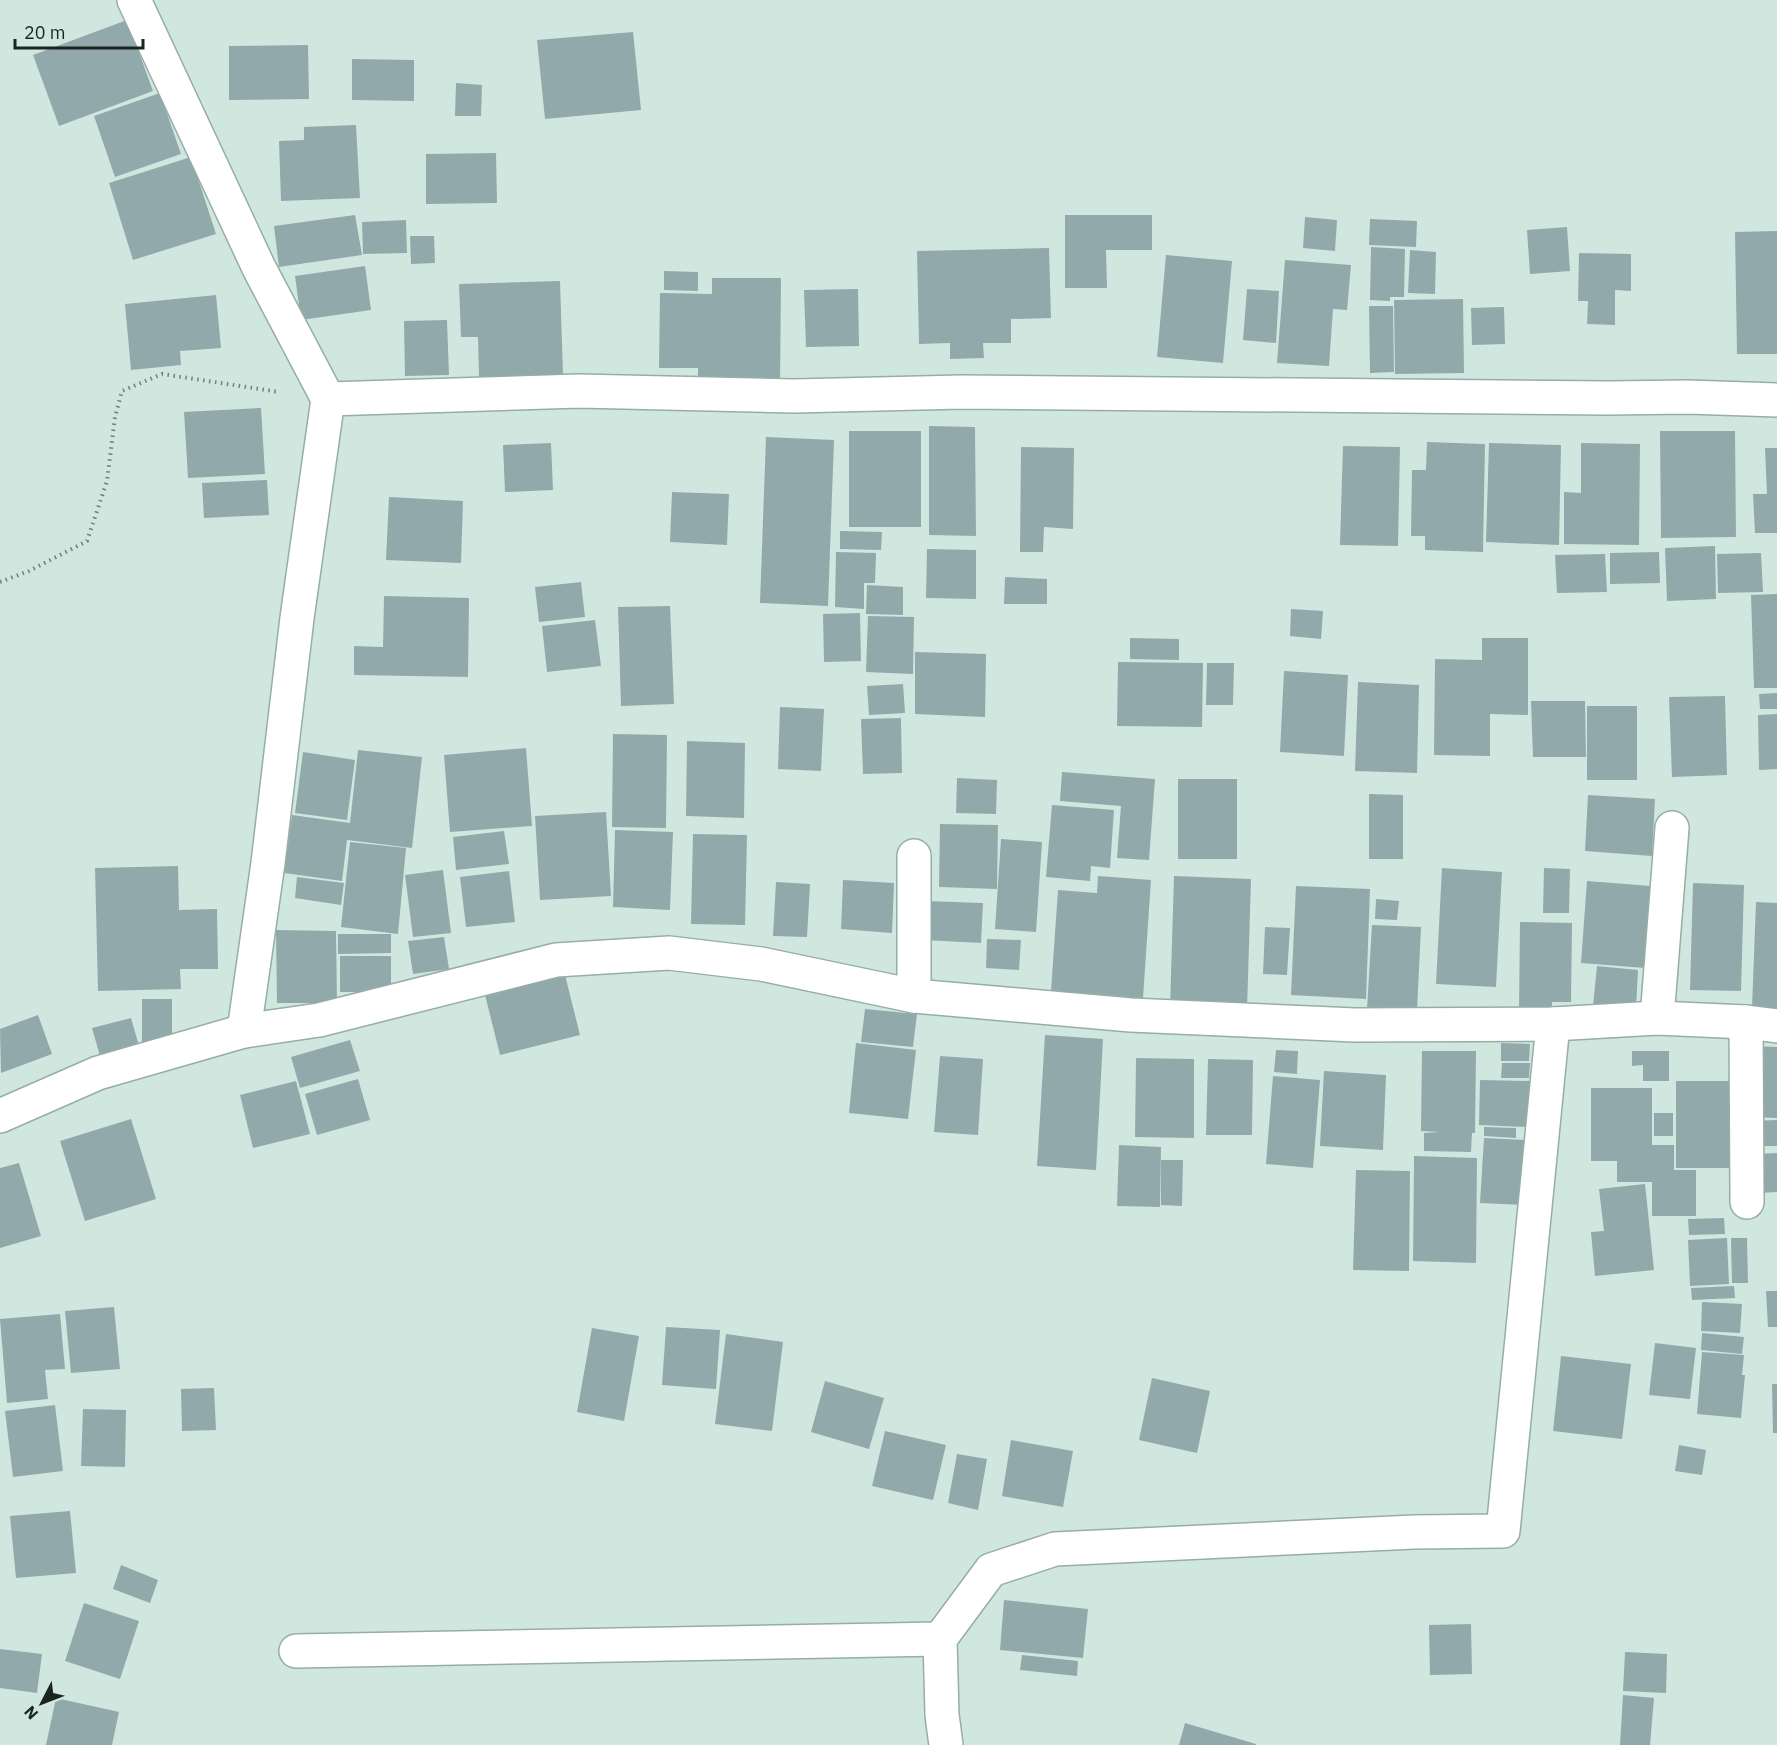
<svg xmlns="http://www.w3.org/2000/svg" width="1777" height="1745" viewBox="0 0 1777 1745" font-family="'IBM Plex Sans',sans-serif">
	<rect width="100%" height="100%" fill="#d0e7e0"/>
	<g fill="#92a9ab">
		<path d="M127,20L153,91L59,126L33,55Z"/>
		<path d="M633,32L641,110L545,119L537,40Z"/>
		<path d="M308,45L309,99L229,100V46Z"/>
		<path d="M352,59L414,60V101L352,100Z"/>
		<path d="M456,83L482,85L481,116H455Z"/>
		<path d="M160,93L181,154L115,177L94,116Z"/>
		<path d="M356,125L360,198L281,201L279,141L304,140V127Z"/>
		<path d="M496,153L497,203L426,204V154Z"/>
		<path d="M191,157L216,234L133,260L109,183Z"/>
		<path d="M355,215L362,255L279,267L274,226Z"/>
		<path d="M1065,215H1152V250H1106L1107,288H1065Z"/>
		<path d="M1305,217L1337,220L1335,251L1303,248Z"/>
		<path d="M1370,219L1417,221L1416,247L1369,245Z"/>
		<path d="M406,220L407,253L363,254L362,222Z"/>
		<path d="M1567,227L1570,271L1530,274L1527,230Z"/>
		<path d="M1777,231V354H1737L1735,232Z"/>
		<path d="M410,236H434L435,263L411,264Z"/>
		<path d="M1371,247L1405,249L1404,297H1390V301L1370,300Z"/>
		<path d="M1049,248L1051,318L1011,319V343H983L984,358L950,359V343L919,344L917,251Z"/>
		<path d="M1410,250L1436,252L1435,294L1408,293Z"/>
		<path d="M1579,253L1631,254V291L1615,290V325L1587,324L1588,301H1578Z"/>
		<path d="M1166,255L1232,261L1223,363L1157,357Z"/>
		<path d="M1285,260L1351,265L1347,310L1333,309L1329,366L1277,363Z"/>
		<path d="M365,266L371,310L301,320L295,276Z"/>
		<path d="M664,271L698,272V291L664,290Z"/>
		<path d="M712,278H781L780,387L698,386V368H659L660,293L712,294Z"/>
		<path d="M560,281L563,375L479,377L478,337H461L459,284Z"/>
		<path d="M858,289L859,346L806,347L804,290Z"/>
		<path d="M1247,289L1279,291L1276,343L1243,340Z"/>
		<path d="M216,295L221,348L180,351L181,365L131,370L125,304Z"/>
		<path d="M1463,299L1464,373L1395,374L1394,300Z"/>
		<path d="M1369,306H1393L1394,372L1370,373Z"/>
		<path d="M1504,307L1505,344L1472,345L1471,308Z"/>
		<path d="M447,320L449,375L405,376L404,321Z"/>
		<path d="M261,408L265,474L188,478L184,412Z"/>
		<path d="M929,426L975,427L976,536L929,535Z"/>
		<rect x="849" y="431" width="72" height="96"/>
		<path d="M1660,431H1735L1736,537L1661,538Z"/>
		<path d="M766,437L834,440L828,606L760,603Z"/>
		<path d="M1427,442L1485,444L1483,552L1425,550V536H1411L1412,470H1426Z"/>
		<path d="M551,443L553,490L505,492L503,445Z"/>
		<path d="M1489,443L1561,445L1559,545L1486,542Z"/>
		<path d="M1581,443L1640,444L1639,545L1564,544V492L1581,493Z"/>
		<path d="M1343,446L1400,447L1398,546L1340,545Z"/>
		<path d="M1021,447L1074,448L1073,529L1044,527L1043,552H1020Z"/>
		<path d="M1765,448H1777V533H1755L1753,494H1767Z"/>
		<path d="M267,480L269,515L204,518L202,483Z"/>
		<path d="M672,492L729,494L727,545L670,542Z"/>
		<path d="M389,497L463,501L461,563L386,560Z"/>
		<path d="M840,531L882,532L881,550L840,549Z"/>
		<path d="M1715,546L1716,599L1667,601L1665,548Z"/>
		<path d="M927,549L976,550V599L926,598Z"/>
		<path d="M836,552L876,553L875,583H864V609L835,607Z"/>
		<path d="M1659,552L1660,583L1610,584V553Z"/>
		<path d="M1761,553L1763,592L1718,593L1717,554Z"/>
		<path d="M1605,554L1607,592L1557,593L1555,555Z"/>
		<path d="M1005,577L1047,579V604H1004Z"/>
		<path d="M581,582L585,617L539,622L535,587Z"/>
		<path d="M867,585L903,587V615L866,614Z"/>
		<path d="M1777,594V688H1754L1751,595Z"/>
		<path d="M384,596L469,598L468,677L354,675V646L383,647Z"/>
		<path d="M670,606L674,704L621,706L618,607Z"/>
		<path d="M1291,609L1323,611L1321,639L1290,636Z"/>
		<path d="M860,613L861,661L824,662L823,614Z"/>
		<path d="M868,616L914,617L913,674L866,672Z"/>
		<path d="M595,620L601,666L547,672L542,626Z"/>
		<path d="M1130,638L1179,639V660L1130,659Z"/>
		<path d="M1482,638H1528V715L1490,714V756L1434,755L1435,659L1482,660Z"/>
		<path d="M915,652L986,654L985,717L915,714Z"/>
		<path d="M1118,662L1203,663L1202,727L1117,726Z"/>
		<path d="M1207,663H1234L1233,705H1206Z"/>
		<path d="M1284,671L1348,675L1344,756L1280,752Z"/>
		<path d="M1358,682L1419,685L1417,773L1355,771Z"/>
		<path d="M903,684L905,713L869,715L867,686Z"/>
		<path d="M1777,693V709H1760L1759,694Z"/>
		<path d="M1725,696L1727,775L1672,777L1669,697Z"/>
		<path d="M1531,701H1585L1586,757H1533Z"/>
		<rect x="1587" y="706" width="50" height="74"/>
		<path d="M780,707L824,709L821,771L778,769Z"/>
		<path d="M1777,714V769L1759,770L1758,715Z"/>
		<path d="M901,718L902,773L863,774L861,719Z"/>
		<path d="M613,734L667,735L666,828L612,827Z"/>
		<path d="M687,741L745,743L744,818L686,816Z"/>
		<path d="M526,748L532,826L450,832L444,755Z"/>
		<path d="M358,750L422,757L412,848L347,840L342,881L284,873L292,815L350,823Z"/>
		<path d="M303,752L355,760L347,820L295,813Z"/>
		<path d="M1062,772L1155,779L1149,860L1117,858L1121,806L1060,801Z"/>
		<path d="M957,778L997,780L996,814L956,813Z"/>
		<rect x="1178" y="779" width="59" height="80"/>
		<path d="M1369,794L1403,795V859H1369Z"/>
		<path d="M1588,795L1655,799L1652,856L1585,851Z"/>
		<path d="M1052,805L1114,810L1110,868L1091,866L1090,881L1046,877Z"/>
		<path d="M606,812L611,896L540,900L535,816Z"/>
		<path d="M940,824L998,825L997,889L939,887Z"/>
		<path d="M615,830L673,832L670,910L613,907Z"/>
		<path d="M504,831L509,864L456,870L453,837Z"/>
		<path d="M693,834L747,835L745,925L691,924Z"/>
		<path d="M1001,839L1042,842L1036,932L995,929Z"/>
		<path d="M350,842L406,848L398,934L341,927Z"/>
		<path d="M178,866L179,910L217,909L218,969H180L181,989L98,991L95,868Z"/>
		<path d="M1442,868L1502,872L1496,987L1436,984Z"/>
		<path d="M1544,868L1570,869L1569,913H1543Z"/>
		<path d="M443,870L451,933L413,937L405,875Z"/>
		<path d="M509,871L515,922L466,927L460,877Z"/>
		<path d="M1098,876L1151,880L1143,998L1051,991L1058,890L1097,893Z"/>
		<path d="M1174,876L1251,879L1247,1010L1170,1008Z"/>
		<path d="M297,877L344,883L341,905L295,898Z"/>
		<path d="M843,880L894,883L892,933L841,929Z"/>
		<path d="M1587,881L1651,886L1645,968L1581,963Z"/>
		<path d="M776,882L810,884L807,937L773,936Z"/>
		<path d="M1693,883L1744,885L1741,991L1690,990Z"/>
		<path d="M1296,886L1370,889L1366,999L1291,995Z"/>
		<path d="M1376,899L1399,901L1397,920L1375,919Z"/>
		<path d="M926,901L983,903L981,943L924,940Z"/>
		<path d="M1756,902L1777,903V1009L1752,1008Z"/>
		<path d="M1520,922L1572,923L1571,1002H1552V1012L1519,1011Z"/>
		<path d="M1372,925L1421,927L1417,1011L1367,1009Z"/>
		<path d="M1265,927L1290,928L1287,975L1263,974Z"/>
		<path d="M276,930L336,931L337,1003H277Z"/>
		<path d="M338,934H391V953L338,954Z"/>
		<path d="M444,937L449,969L413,974L408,941Z"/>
		<path d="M987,939L1021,940L1019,970L986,968Z"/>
		<rect x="340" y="956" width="51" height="36"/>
		<path d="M1597,966L1638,970L1636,1009L1593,1006Z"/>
		<path d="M565,975L580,1035L500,1055L485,995Z"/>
		<rect x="142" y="999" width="30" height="45"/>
		<path d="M865,1009L917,1014L913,1047L861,1042Z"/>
		<path d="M38,1015L52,1054L1,1073L0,1029Z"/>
		<path d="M131,1018L139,1046L100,1056L92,1028Z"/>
		<path d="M1045,1035L1103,1039L1096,1170L1037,1166Z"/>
		<path d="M350,1040L360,1071L300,1088L291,1057Z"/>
		<path d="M856,1043L916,1050L908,1119L849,1113Z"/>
		<path d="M1501,1043L1530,1044L1529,1061H1501Z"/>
		<path d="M1754,1046L1777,1047V1118L1751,1117Z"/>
		<path d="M1276,1050L1298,1051L1297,1074L1274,1072Z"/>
		<path d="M1422,1051H1476L1475,1133H1472L1471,1152L1424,1151V1133L1440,1132L1421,1131Z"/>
		<path d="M1632,1051H1669V1081H1643V1065L1632,1066Z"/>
		<path d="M940,1056L983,1059L978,1135L934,1132Z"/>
		<path d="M1136,1058L1194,1059V1138L1135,1137Z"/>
		<path d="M1208,1059L1253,1060L1252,1135H1206Z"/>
		<path d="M1502,1063H1530L1529,1078H1501Z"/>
		<path d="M1324,1071L1386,1075L1383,1150L1320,1146Z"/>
		<path d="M1273,1076L1320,1080L1313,1168L1266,1164Z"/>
		<path d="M358,1079L370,1120L317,1135L305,1094Z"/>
		<path d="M1480,1080L1531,1081L1529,1127L1479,1125Z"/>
		<path d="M296,1081L310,1134L253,1148L240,1095Z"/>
		<rect x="1676" y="1081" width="60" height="87"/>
		<path d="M1591,1088H1652V1145H1674V1170H1696V1216H1652V1182H1617V1161H1591Z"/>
		<rect x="1654" y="1113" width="19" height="23"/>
		<path d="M131,1119L156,1199L85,1221L60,1141Z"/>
		<path d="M1777,1120V1146H1753L1752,1121Z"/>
		<path d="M1484,1127L1516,1128V1138L1484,1136Z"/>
		<path d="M1484,1138L1526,1140L1524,1205L1480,1203Z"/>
		<path d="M1119,1145L1161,1147L1160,1207L1117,1206Z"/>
		<path d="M1777,1153V1192L1758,1193L1757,1154Z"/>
		<path d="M1414,1156L1477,1158L1476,1263L1413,1261Z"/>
		<path d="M1161,1160H1183L1182,1206L1161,1205Z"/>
		<path d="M19,1163L41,1236L0,1248V1168Z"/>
		<path d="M1356,1170L1410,1171L1409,1271L1353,1270Z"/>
		<path d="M1645,1184L1654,1270L1595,1276L1591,1232L1604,1231L1599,1189Z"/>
		<path d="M1724,1218L1725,1234L1689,1235L1688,1219Z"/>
		<path d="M1727,1238L1729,1284L1690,1286L1688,1240Z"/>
		<path d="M1731,1238H1747L1748,1283H1732Z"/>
		<path d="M1734,1286L1735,1298L1692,1300L1691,1288Z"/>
		<path d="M1766,1291H1777V1327H1768Z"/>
		<path d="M1702,1302L1742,1304L1740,1333L1701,1331Z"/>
		<path d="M114,1307L120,1369L71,1373L65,1311Z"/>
		<path d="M60,1314L65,1369L45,1370L48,1399L7,1403L0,1319Z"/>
		<path d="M666,1327L720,1330L716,1389L662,1385Z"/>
		<path d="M592,1328L639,1336L624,1421L577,1412Z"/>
		<path d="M1702,1333L1744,1337L1742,1354L1701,1350Z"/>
		<path d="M726,1334L783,1342L772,1431L715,1424Z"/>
		<path d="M1655,1343L1696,1348L1690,1399L1649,1395Z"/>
		<path d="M1702,1352L1744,1355L1742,1375H1745L1741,1418L1697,1414Z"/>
		<path d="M1561,1356L1631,1364L1622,1439L1553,1431Z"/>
		<path d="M1152,1378L1210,1391L1197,1453L1139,1440Z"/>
		<path d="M825,1381L884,1398L869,1449L811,1432Z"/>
		<path d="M1772,1384H1777V1433H1773Z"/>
		<path d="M214,1388L216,1430L182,1431L181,1389Z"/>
		<path d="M55,1405L63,1471L13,1477L5,1411Z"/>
		<path d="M83,1409L126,1410L125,1467L81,1466Z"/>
		<path d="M885,1431L946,1445L933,1500L872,1486Z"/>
		<path d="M1011,1440L1073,1451L1063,1507L1002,1496Z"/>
		<path d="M1679,1445L1706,1450L1702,1475L1675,1471Z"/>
		<path d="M957,1454L987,1459L978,1510L948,1503Z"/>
		<path d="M70,1511L76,1573L16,1578L10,1516Z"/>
		<path d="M121,1565L158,1580L150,1603L113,1589Z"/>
		<path d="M1004,1600L1088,1609L1083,1658L1000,1650Z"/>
		<path d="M84,1603L139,1621L120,1679L65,1661Z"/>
		<path d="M1471,1624L1472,1674L1430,1675L1429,1625Z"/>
		<path d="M0,1649L42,1654L37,1693L0,1688Z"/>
		<path d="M1625,1652L1667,1654L1666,1693L1623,1691Z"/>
		<path d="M1022,1655L1078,1661L1077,1676L1020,1670Z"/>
		<path d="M1623,1695L1654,1698L1650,1745H1620Z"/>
		<path d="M56,1698L119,1712L112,1745H46Z"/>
		<path d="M1185,1723L1256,1744V1745H1179Z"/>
	</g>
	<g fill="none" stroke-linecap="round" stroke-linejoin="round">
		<defs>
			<g id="minor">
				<path d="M134,0L259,268L328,399L297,618L268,863L244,1031"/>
				<path d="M328,399L579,391L794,396L962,392L1608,398L1688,397L1777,400"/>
				<path d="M914,996V856"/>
				<path d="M1657,1018L1672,828"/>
				<path d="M1746,1022L1747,1202"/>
				<path d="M0,1116L98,1073L244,1031L319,1020L556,960L669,953L761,964L914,996L1131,1015L1355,1025L1553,1024L1657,1018L1746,1022L1777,1026"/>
				<path d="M296,1651L940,1639"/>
				<path d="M946,1745L942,1715L940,1639L991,1570L1055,1549L1414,1532L1503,1531L1553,1024"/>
			</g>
		</defs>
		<use href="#minor" stroke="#97ada7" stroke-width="36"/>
		<path stroke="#6f7f7a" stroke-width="4" stroke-dasharray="1.5 4.5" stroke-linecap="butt" d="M0,582L29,571L87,541L107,481L115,417L122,391L162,374L279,392"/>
		<use href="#minor" stroke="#fff" stroke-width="33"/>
	</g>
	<g transform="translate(42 1703) rotate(228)" stroke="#d0e7e0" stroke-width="4.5" paint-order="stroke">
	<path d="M0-4.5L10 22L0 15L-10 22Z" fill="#1b2421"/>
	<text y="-9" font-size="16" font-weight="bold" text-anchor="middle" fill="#1b2421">N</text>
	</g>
	<path d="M15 39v9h128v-9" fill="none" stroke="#1b2421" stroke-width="3"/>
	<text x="24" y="39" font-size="18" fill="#1b2421" stroke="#d0e7e0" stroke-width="4.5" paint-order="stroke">20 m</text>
</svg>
